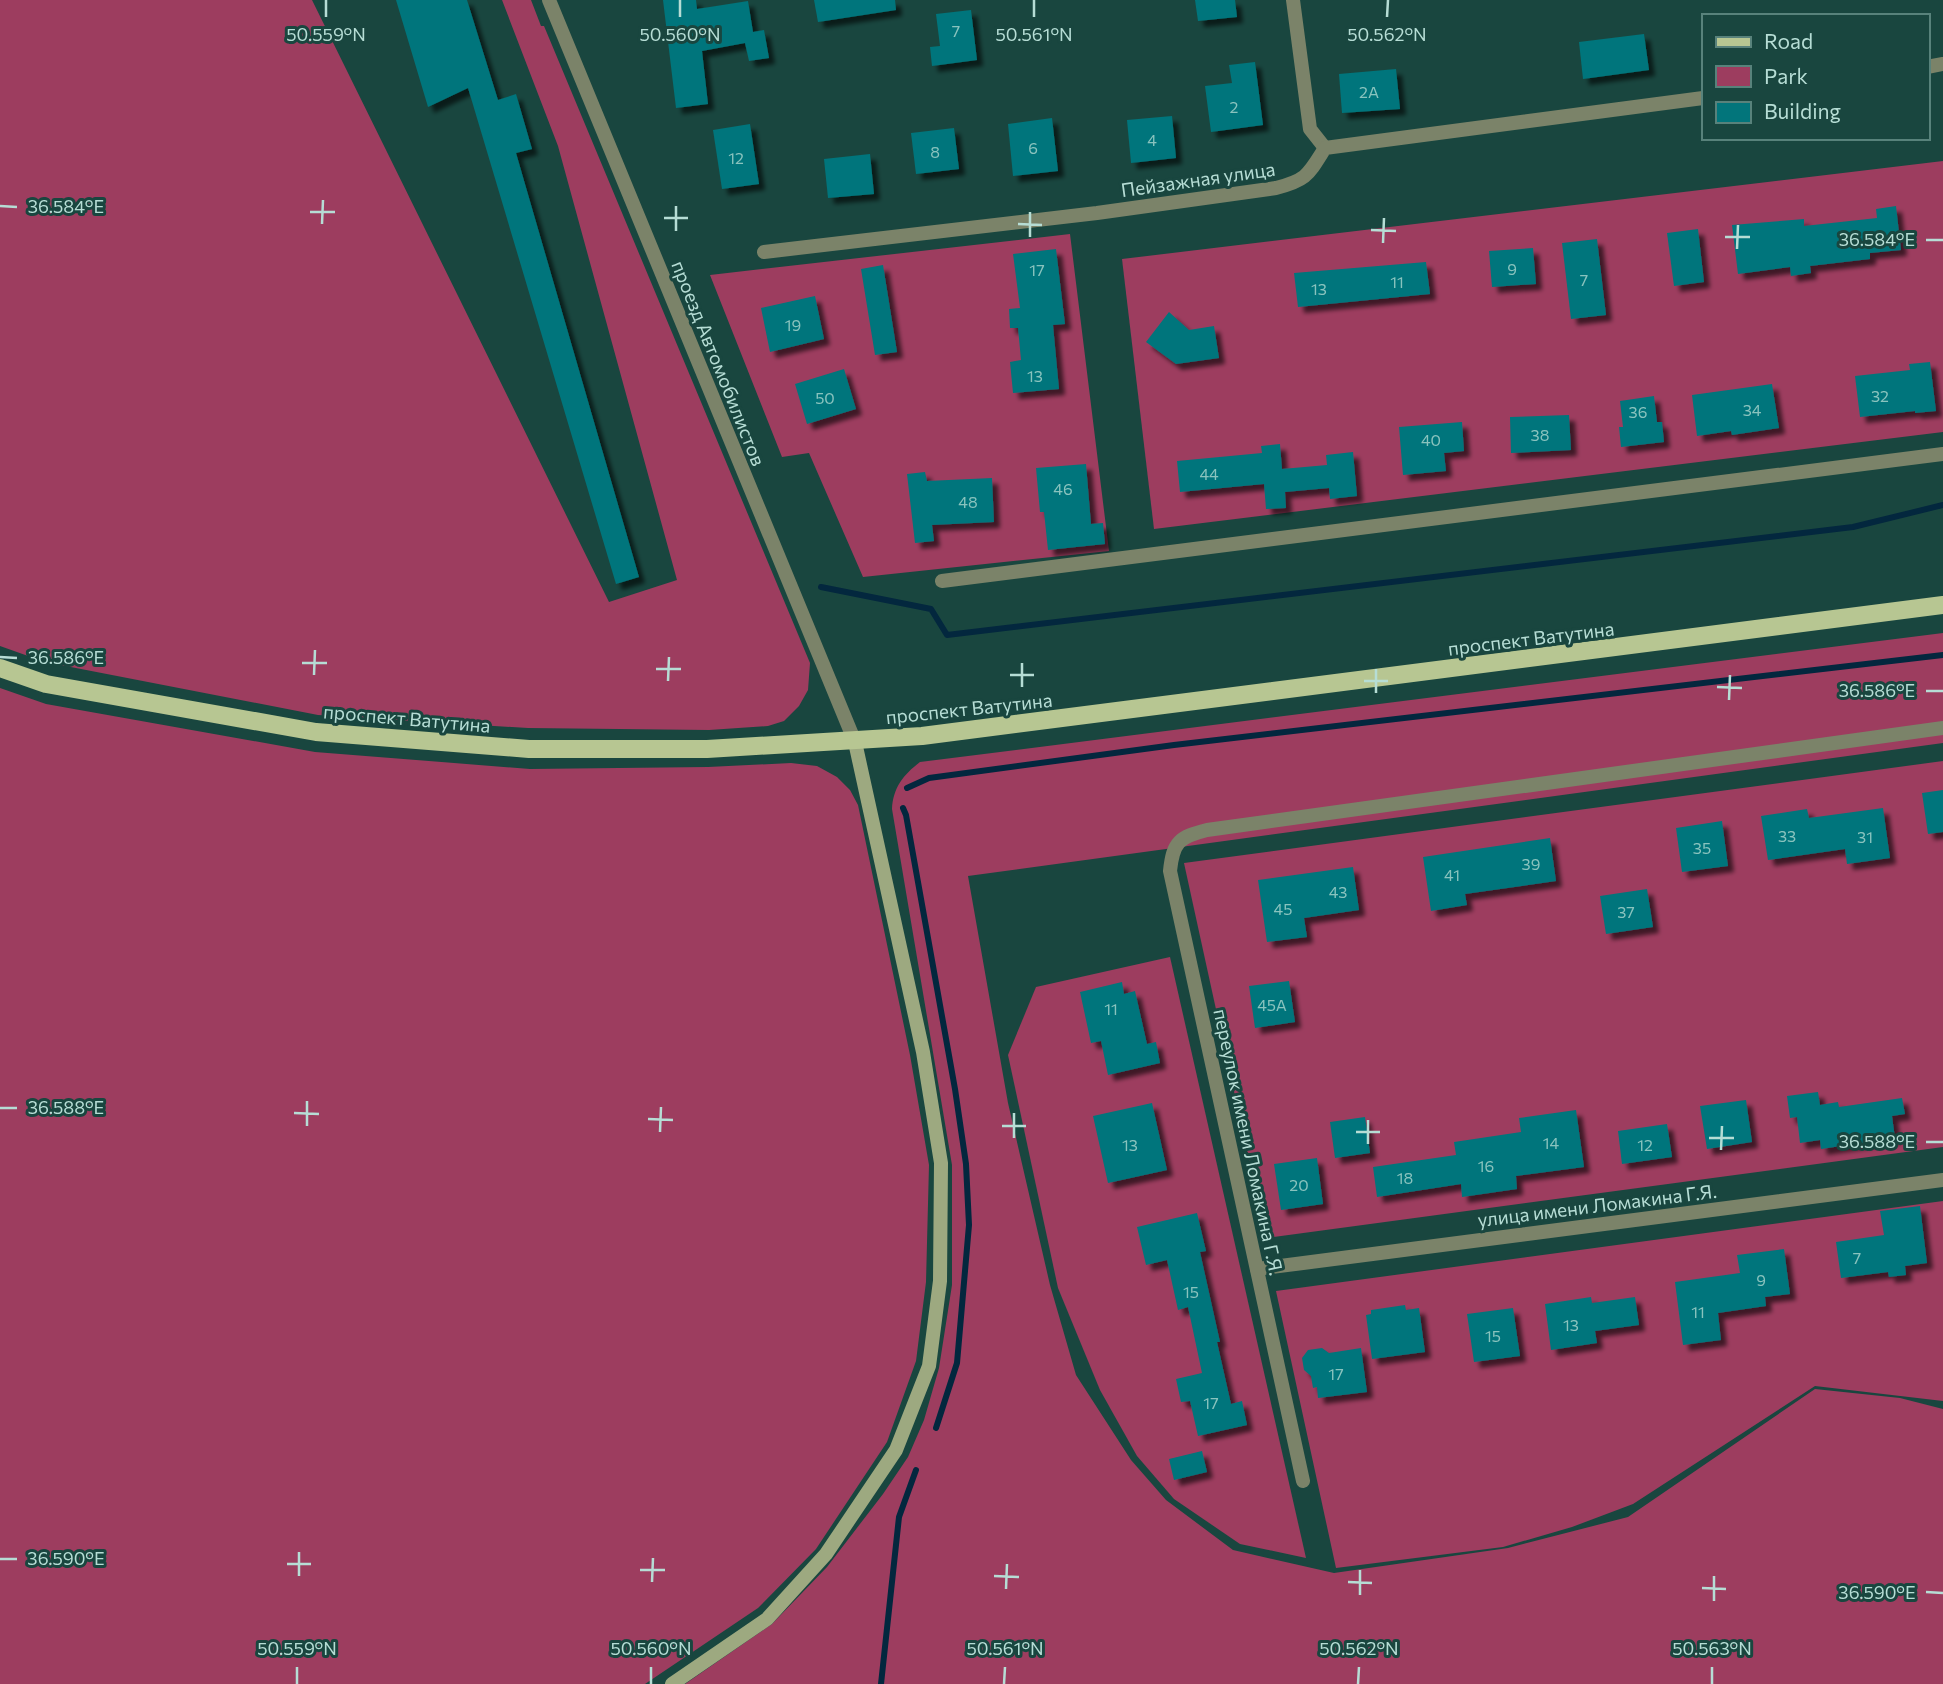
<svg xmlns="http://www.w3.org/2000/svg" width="1943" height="1684" viewBox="0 0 1943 1684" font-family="Commissioner,sans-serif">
	<defs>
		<filter id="shadow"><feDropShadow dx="6" dy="6" stdDeviation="2" flood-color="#0009"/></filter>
	</defs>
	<rect width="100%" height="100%" fill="#19463f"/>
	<g fill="#9d3d5f">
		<path d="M0,0H312L609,602L677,580L558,146L502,0H531L541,26H544L810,663L808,690L799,706L784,721L768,726L709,730L528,728L318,715L45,662L0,646Z"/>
		<path d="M1943,161V432L1154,529L1122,259Z"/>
		<path d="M1070,234L1109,551L863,577L809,453L782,457L710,275Z"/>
		<path d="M1943,633V743L968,876L1008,1103L1050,1285L1076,1375L1131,1460L1166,1500L1233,1550L1334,1573L1508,1548L1628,1517L1815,1389L1900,1398L1943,1409V1684H685L772,1624L827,1567L883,1494L908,1457L924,1420L939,1368L952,1285V1165L892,809C893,788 903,775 920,762Z"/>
		<path d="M0,688L46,704L315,752L530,769L708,767L791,763L817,766L837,777L850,790L858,805L910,1055L929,1165L926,1282L916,1361L887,1442L816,1549L758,1608L645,1684H0Z"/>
		<path d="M1943,761V1147L1266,1238L1184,863Z"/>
		<path d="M1170,957L1306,1558L1240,1544L1174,1499L1137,1456L1100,1390L1058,1288L1008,1055L1036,987Z"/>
		<path d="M1943,1201V1401L1815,1386L1633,1504L1572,1527L1503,1547L1336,1568L1276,1291Z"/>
	</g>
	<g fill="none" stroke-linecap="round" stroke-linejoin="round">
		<g stroke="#03273e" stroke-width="6">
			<path d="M821,587L931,609L947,635L1853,527L1943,505"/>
			<path d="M907,788L929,778L1174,745L1943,655"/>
			<path d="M903,808L906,815L955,1089L966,1164L969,1225L957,1363L936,1428"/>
			<path d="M881,1684L899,1517L916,1470"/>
		</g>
	</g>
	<g fill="#02757b" filter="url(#shadow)">
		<path d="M396,0H467L498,100L516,94L532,149L516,153L639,577L616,584L468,88L428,107Z"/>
		<path d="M663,0H696L697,9L748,1L753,32L764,30L769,58L749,61L745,43L702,51L708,104L676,108Z"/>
		<path d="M814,0H895L896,10L818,22Z"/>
		<path d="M1195,0H1235L1237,17L1198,21Z"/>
		<path d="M971,10L977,60L932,66L930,47L940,46L936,14Z"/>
		<path d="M1644,34L1649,70L1583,79L1579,42Z"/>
		<path d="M1255,62L1263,125L1211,132L1205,86L1232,83L1229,65Z"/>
		<path d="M1396,69L1400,109L1342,113L1339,74Z"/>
		<path d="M1172,116L1176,158L1131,163L1127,120Z"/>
		<path d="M1052,118L1058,171L1013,176L1008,124Z"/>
		<path d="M750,124L759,184L722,189L713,130Z"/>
		<path d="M954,128L959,169L916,174L911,133Z"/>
		<path d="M870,154L874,194L828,198L824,159Z"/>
		<path d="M1896,206L1901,250L1870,253V259L1810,266L1811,273L1791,276L1790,267L1738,274L1732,225L1804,219V226L1877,218L1876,209Z"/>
		<path d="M1698,229L1704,282L1674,286L1667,233Z"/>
		<path d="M1597,239L1606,315L1571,319L1562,243Z"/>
		<path d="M1533,248L1536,284L1492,287L1489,251Z"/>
		<path d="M1056,249L1065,324L1053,325L1059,389L1013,393L1010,362L1021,360L1018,328H1010L1009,309L1020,308L1013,254Z"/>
		<path d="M1426,262L1430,294L1298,307L1294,273Z"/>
		<path d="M883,265L897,352L875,355L861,269Z"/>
		<path d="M815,296L824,339L770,352L761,308Z"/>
		<path d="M1169,312L1189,330L1214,326L1219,358L1176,364L1146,342Z"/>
		<path d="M1930,362L1936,411L1915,413V411L1860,417L1855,376L1910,370L1909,364Z"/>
		<path d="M844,369L856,409L807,424L795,384Z"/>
		<path d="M1772,384L1779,428L1732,435L1731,431L1697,436L1692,395Z"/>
		<path d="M1654,396L1657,422H1662L1664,442L1621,447L1619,427H1623L1620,401Z"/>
		<path d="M1569,415L1571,450L1511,453L1510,417Z"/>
		<path d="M1462,422L1464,451L1444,453L1446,471L1403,475L1399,427Z"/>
		<path d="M1280,444L1282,469L1327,465L1326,455L1353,452L1357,496L1330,499L1329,488L1285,492L1286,508L1266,509L1264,484L1180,492L1177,461L1262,453L1261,446Z"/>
		<path d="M1086,464L1091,524L1103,523L1105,544L1048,550L1044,512H1040L1036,468Z"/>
		<path d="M925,472L927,481L992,478L994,522L932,525L934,541L915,543L907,474Z"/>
		<path d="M1943,790V832L1928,834L1922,793Z"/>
		<path d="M1883,808L1890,858L1847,864L1845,849L1768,860L1761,816L1807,809L1809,818Z"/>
		<path d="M1722,821L1728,866L1682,872L1676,828Z"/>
		<path d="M1550,838L1556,881L1465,894L1467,905L1431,911L1423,857Z"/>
		<path d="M1353,867L1359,910L1304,918L1307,937L1267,942L1258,880Z"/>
		<path d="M1647,889L1653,927L1606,934L1600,896Z"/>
		<path d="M1289,981L1295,1022L1255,1028L1249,986Z"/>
		<path d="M1122,982L1124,994L1135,991L1147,1044L1156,1042L1160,1063L1108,1075L1101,1041L1091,1043L1080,992Z"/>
		<path d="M1818,1092L1820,1105L1838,1102L1839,1107L1902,1098L1905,1114L1892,1116L1895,1138L1821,1149L1820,1140L1800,1143L1797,1117L1790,1118L1787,1096Z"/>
		<path d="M1746,1100L1752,1142L1707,1149L1700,1106Z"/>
		<path d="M1152,1103L1167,1170L1108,1183L1093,1116Z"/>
		<path d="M1576,1110L1584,1167L1516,1176L1517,1189L1462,1197L1461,1184L1377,1197L1373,1167L1456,1155L1454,1142L1521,1132L1519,1118Z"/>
		<path d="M1365,1117L1370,1153L1335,1158L1330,1122Z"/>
		<path d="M1667,1124L1672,1157L1622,1164L1618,1131Z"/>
		<path d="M1317,1158L1323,1204L1281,1210L1274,1164Z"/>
		<path d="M1920,1206L1927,1263L1905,1266L1906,1275L1889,1277L1888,1272L1841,1278L1836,1242L1884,1235L1880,1211Z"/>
		<path d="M1197,1213L1206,1251L1200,1252L1220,1342H1217L1231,1404L1242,1401L1247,1425L1198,1436L1190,1401L1181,1402L1176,1379L1202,1373L1188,1307L1178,1310L1167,1260L1146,1265L1137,1227Z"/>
		<path d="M1784,1249L1790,1294L1765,1297L1766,1306L1718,1313L1721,1340L1683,1345L1675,1282L1740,1273L1737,1255Z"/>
		<path d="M1591,1297L1592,1303L1635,1297L1639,1325L1595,1331L1597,1343L1551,1350L1545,1304Z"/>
		<path d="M1405,1305L1406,1310L1419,1308L1425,1352L1372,1359L1366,1315L1371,1314V1310Z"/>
		<path d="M1513,1308L1520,1356L1474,1362L1467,1314Z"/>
		<path d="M1322,1348L1329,1353L1361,1348L1367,1392L1318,1398L1317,1387L1313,1388L1311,1376L1304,1370L1302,1358L1308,1350Z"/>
		<path d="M1202,1451L1207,1472L1174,1480L1169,1459Z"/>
	</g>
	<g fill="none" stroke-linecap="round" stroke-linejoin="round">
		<g stroke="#7b8369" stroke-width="14">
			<path d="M549,0L855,742"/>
			<path d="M1293,0L1310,129L1325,148"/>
			<path d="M1927,67L1943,64"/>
			<path d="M764,252L1097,213L1276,188C1307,180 1308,175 1325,148L1703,98"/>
			<path d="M942,581L1943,454"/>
			<path d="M1257,1269L1943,1180"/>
			<path d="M1303,1481L1170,871C1173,842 1179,837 1207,830L1943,728"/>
		</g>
		<path stroke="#9da980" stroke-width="14" d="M672,1684L767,1619L826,1554L896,1450L929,1366L940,1281L941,1163L923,1052L855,742"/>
		<path stroke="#b7c692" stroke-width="18" d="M0,668L46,684L316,732L529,749H707L922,736L1943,605"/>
	</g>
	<path fill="none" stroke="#b6ddd5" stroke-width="2.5" d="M326,17V0M680,17V0M1034,17V0M1387,17L1388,0M0,206L17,207M310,212H335M664,218H688M322,224L323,200M1018,224L1042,225M1371,230L1396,231M676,231V206M1030,237V212M1725,237H1750M1926,240H1943M1383,243L1384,218M1737,249L1738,225M0,657L17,658M302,663H327M656,669H681M314,675L315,650M1010,675H1034M668,681L669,657M1364,681H1388M1022,687V663M1717,687L1742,688M1926,691H1943M1376,693V669M1729,700L1730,675M0,1108H17M294,1113L319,1114M648,1119L673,1120M307,1126V1101M1002,1126H1026M660,1132L661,1107M1356,1132H1380M1014,1138V1113M1709,1138H1734M1926,1142H1943M1368,1144V1120M1721,1150L1722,1126M0,1559H17M287,1564H311M640,1570H665M299,1576V1552M994,1576L1019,1577M652,1582L653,1558M1348,1582L1372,1583M1702,1588L1726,1589M1006,1589L1007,1564M1926,1592L1943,1593M1360,1595V1570M1714,1601V1576M297,1684V1667M651,1684V1667M1004,1684L1005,1667M1358,1684L1359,1667M1712,1684V1667"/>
	<g text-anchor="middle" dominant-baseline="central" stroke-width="6" stroke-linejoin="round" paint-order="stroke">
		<g font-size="16" fill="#89c3be">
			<text x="956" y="30">7</text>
			<text x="1369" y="91">2А</text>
			<text x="1234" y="106">2</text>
			<text x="1152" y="139">4</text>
			<text x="1033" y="147">6</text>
			<text x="935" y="151">8</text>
			<text x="736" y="157">12</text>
			<text x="1512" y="268">9</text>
			<text x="1037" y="269">17</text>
			<text x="1584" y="279">7</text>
			<text x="1397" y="281">11</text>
			<text x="1319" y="288">13</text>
			<text x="793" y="324">19</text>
			<text x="1035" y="375">13</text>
			<text x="1880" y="395">32</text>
			<text x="825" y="397">50</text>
			<text x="1752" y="409">34</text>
			<text x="1638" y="411">36</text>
			<text x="1540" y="434">38</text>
			<text x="1431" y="439">40</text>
			<text x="1209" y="473">44</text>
			<text x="1063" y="488">46</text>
			<text x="968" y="501">48</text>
			<text x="1787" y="835">33</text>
			<text x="1865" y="836">31</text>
			<text x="1702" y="847">35</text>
			<text x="1531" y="863">39</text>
			<text x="1452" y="874">41</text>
			<text x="1338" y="891">43</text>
			<text x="1283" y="908">45</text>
			<text x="1626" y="911">37</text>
			<text x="1272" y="1004">45А</text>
			<text x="1111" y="1008">11</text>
			<text x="1551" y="1142">14</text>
			<text x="1130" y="1144">13</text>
			<text x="1645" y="1144">12</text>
			<text x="1486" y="1165">16</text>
			<text x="1405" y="1177">18</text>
			<text x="1299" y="1184">20</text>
			<text x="1857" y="1257">7</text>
			<text x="1761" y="1279">9</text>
			<text x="1191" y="1291">15</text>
			<text x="1698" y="1311">11</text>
			<text x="1571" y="1324">13</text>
			<text x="1493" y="1335">15</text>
			<text x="1336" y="1373">17</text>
			<text x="1211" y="1402">17</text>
		</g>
		<g font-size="19" fill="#b6ddd5" stroke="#19463f">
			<text transform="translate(1198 179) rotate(-8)">Пейзажная улица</text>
			<text transform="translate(719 363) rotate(68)">проезд Автомобилистов</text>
			<text transform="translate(1531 638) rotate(-7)">проспект Ватутина</text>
			<text transform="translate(969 708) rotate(-6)">проспект Ватутина</text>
			<text transform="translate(407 718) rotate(5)">проспект Ватутина</text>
			<text transform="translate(1249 1142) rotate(78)">переулок имени Ломакина Г.Я.</text>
			<text transform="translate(1597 1205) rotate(-7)">улица имени Ломакина Г.Я.</text>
		</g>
	</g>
	<g font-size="18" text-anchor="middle" fill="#b6ddd5" stroke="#19463f" stroke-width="6" stroke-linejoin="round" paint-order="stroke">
		<text x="326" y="41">50.559°N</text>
		<text x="680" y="41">50.560°N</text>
		<text x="1034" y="41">50.561°N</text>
		<text x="1387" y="41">50.562°N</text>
		<text x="66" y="213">36.584°E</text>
		<text x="1877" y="246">36.584°E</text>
		<text x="66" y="664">36.586°E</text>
		<text x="1877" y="697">36.586°E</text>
		<text x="66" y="1114">36.588°E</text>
		<text x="1877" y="1148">36.588°E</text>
		<text x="66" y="1565">36.590°E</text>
		<text x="1877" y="1599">36.590°E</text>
		<text x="297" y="1655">50.559°N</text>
		<text x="651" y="1655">50.560°N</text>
		<text x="1005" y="1655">50.561°N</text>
		<text x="1359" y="1655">50.562°N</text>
		<text x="1712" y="1655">50.563°N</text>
	</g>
	<rect x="1702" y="14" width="228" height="126" fill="#19463f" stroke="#58827b" stroke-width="2"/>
	<rect x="1716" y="37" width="35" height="10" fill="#b7c692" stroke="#58827b" stroke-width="2"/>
	<text x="1764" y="49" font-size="21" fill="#b6ddd5">Road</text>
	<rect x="1716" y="66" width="35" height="21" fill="#9d3d5f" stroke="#58827b" stroke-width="2"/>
	<text x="1764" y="84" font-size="21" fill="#b6ddd5">Park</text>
	<rect x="1716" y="102" width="35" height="21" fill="#02757b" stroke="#58827b" stroke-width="2"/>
	<text x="1764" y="119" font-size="21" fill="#b6ddd5">Building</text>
</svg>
